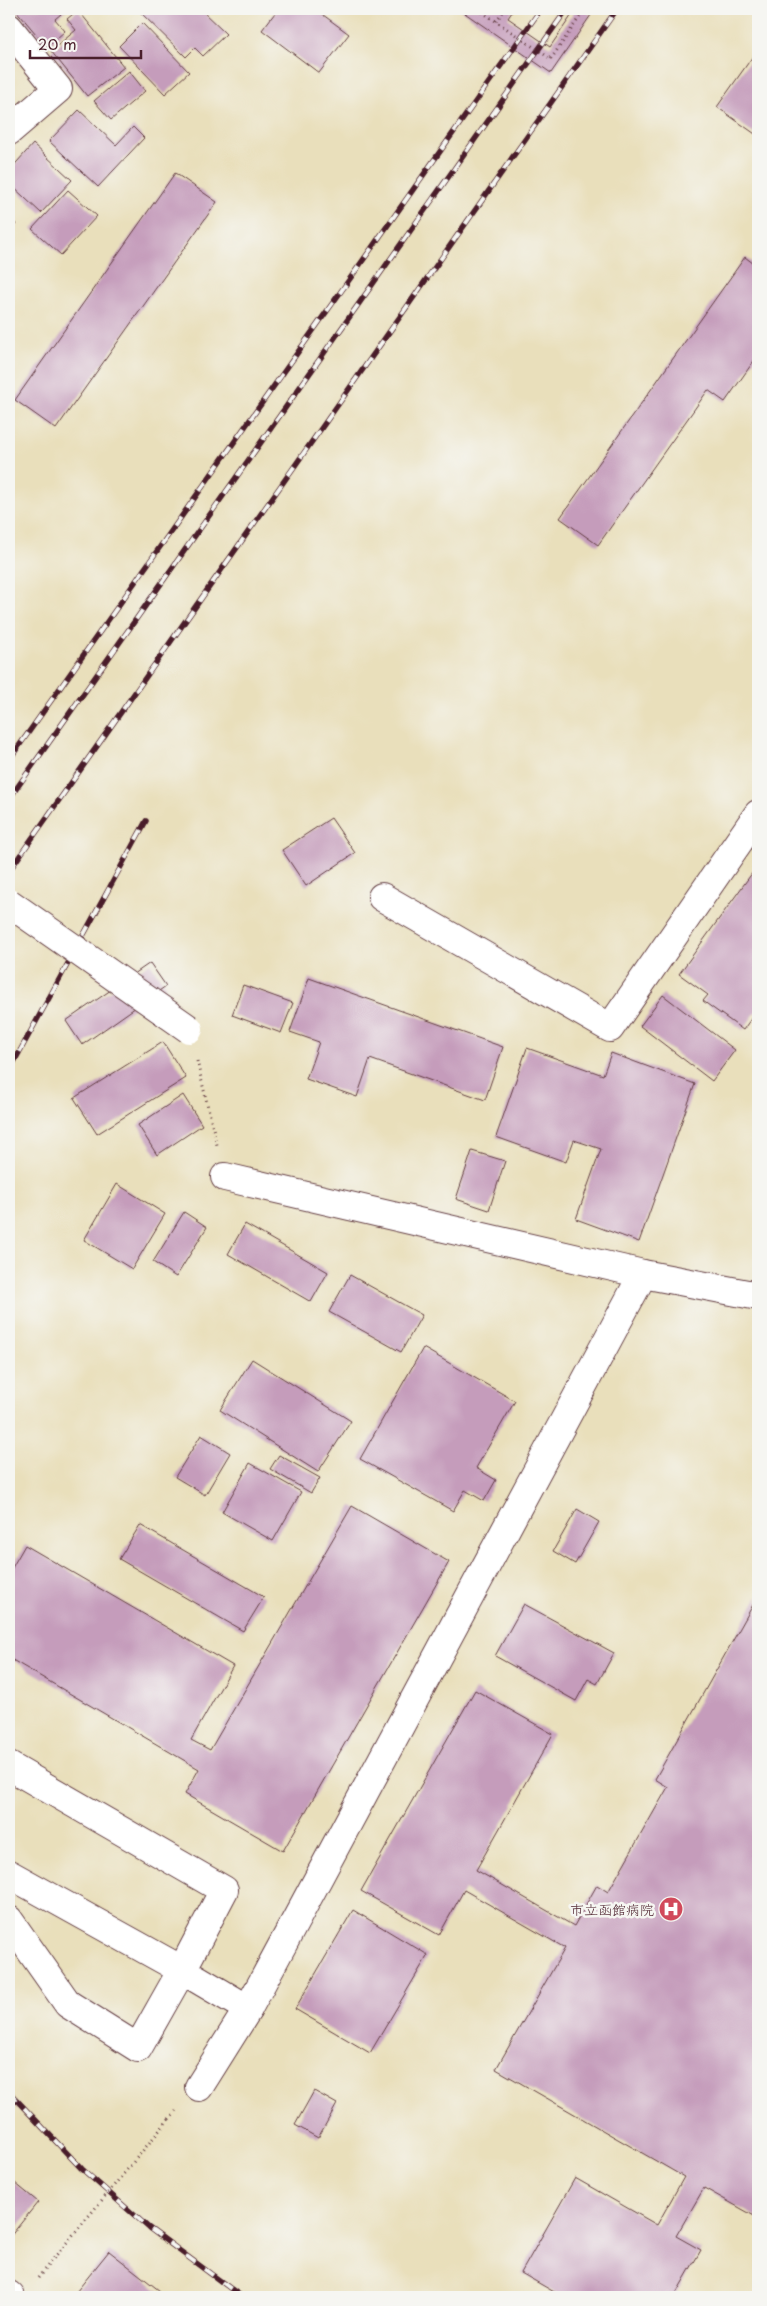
<svg xmlns="http://www.w3.org/2000/svg" width="767" height="2306" viewBox="0 0 767 2306" font-family="'Playpen Sans','Klee One',sans-serif">
	<rect width="100%" height="100%" fill="#f6f6f2"/>
	<filter id="ink" filterUnits="userSpaceOnUse"><feTurbulence type="fractalNoise" baseFrequency=".02" numOctaves="2"/><feDisplacementMap in="SourceGraphic" scale="10" xChannelSelector="R" yChannelSelector="G"/><feConvolveMatrix kernelMatrix="1 2 1 2 8 2 1 2 1" color-interpolation-filters="sRGB"/></filter>
	<filter id="wash" filterUnits="userSpaceOnUse"><feTurbulence type="fractalNoise" baseFrequency=".0096" numOctaves="4" result="noise"/><feDisplacementMap in="SourceGraphic" scale="20" xChannelSelector="R" yChannelSelector="G"/><feGaussianBlur stdDeviation="1.12" result="paint"/><feColorMatrix in="noise" values="0 0 0 0 0 0 0 0 0 0 0 0 0 0 0 0 0 1.4 0 .05"/><feComposite in="paint" operator="in"/></filter>
	<g filter="url(#wash)">
		<rect width="100%" height="100%" fill="#e9dfbb"/>
		<g id="blocks">
			<g fill="#c59cbb">
				<path d="M15,9H67L55,19L65,31L47,47Z"/>
				<path d="M137,9H200L226,34L203,56L195,48L186,57Z"/>
				<path d="M278,9H315L349,34L319,73L262,30Z"/>
				<path d="M459,9H514L508,18L550,47L576,9H583L591,15L551,73Z"/>
				<path d="M78,10L124,67L87,96L51,51L76,30L67,19Z"/>
				<path d="M142,23L189,72L165,94L119,46Z"/>
				<path d="M758,49V136L717,107Z"/>
				<path d="M129,71L145,91L111,120L94,101Z"/>
				<path d="M79,110L116,145L133,127L144,138L98,187L49,141Z"/>
				<path d="M33,144L72,180L41,213L9,183V171Z"/>
				<path d="M175,173L217,202L56,429L15,400Z"/>
				<path d="M68,190L97,216L61,255L32,229Z"/>
				<path d="M9,218L16,224L9,232Z"/>
				<path d="M745,257L758,267V355L725,402L708,390L598,545L560,518Z"/>
				<path d="M331,818L355,853L306,886L282,850Z"/>
				<path d="M758,865V1009L743,1030L703,1001L708,995L679,974Z"/>
				<path d="M150,963L166,986L82,1045L66,1021Z"/>
				<path d="M309,978L503,1047L485,1100L370,1059L357,1097L306,1079L319,1042L290,1032Z"/>
				<path d="M243,985L293,1003L281,1033L232,1015Z"/>
				<path d="M663,995L735,1050L712,1081L640,1026Z"/>
				<path d="M163,1042L186,1078L97,1134L74,1098Z"/>
				<path d="M527,1048L603,1075L611,1053L695,1084L639,1242L576,1219L601,1149L574,1140L566,1162L496,1137Z"/>
				<path d="M183,1095L202,1125L157,1155L138,1125Z"/>
				<path d="M472,1151L505,1161L489,1210L456,1199Z"/>
				<path d="M117,1184L165,1214L132,1269L84,1240Z"/>
				<path d="M184,1212L207,1227L176,1277L153,1262Z"/>
				<path d="M245,1224L328,1272L311,1302L228,1254Z"/>
				<path d="M350,1275L422,1315L401,1352L329,1312Z"/>
				<path d="M423,1348L515,1401L476,1468L496,1480L484,1501L465,1490L453,1511L360,1459Z"/>
				<path d="M252,1359L351,1421L318,1472L220,1410Z"/>
				<path d="M201,1435L230,1453L205,1495L175,1477Z"/>
				<path d="M279,1455L320,1478L311,1493L270,1469Z"/>
				<path d="M250,1463L301,1492L273,1541L222,1512Z"/>
				<path d="M352,1506L449,1562L283,1851L185,1794L199,1769L9,1658V1573L25,1545L233,1666L191,1740L210,1750Z"/>
				<path d="M577,1509L599,1522L575,1564L553,1551Z"/>
				<path d="M140,1525L264,1597L243,1631L119,1559Z"/>
				<path d="M758,1596V2218L704,2188L676,2236L701,2250L674,2297H563L521,2273L575,2178L657,2225L684,2177L496,2069L565,1948L464,1890L439,1935L361,1891L475,1690L553,1734L476,1870L574,1926L597,1885L608,1892L668,1787L655,1779Z"/>
				<path d="M524,1604L614,1653L597,1684L588,1679L576,1701L495,1656Z"/>
				<path d="M353,1910L428,1955L370,2053L295,2009Z"/>
				<path d="M314,2091L337,2104L318,2138L295,2125Z"/>
				<path d="M9,2178L38,2202L9,2238Z"/>
				<path d="M109,2251L160,2291L155,2297H72Z"/>
			</g>
		</g>
	</g>
	<g filter="url(#ink)">
		<use href="#blocks" fill-opacity="0" stroke="#623c41" stroke-width="1"/>
		<g fill="none" stroke-linecap="round" stroke-linejoin="round">
			<defs>
				<g id="minor">
					<path d="M9,28L58,89L9,131"/>
					<path d="M382,897L610,1028L758,814"/>
					<path d="M225,1177L643,1274L758,1296"/>
					<path d="M9,1766L224,1890L182,1970L248,2009"/>
					<path d="M9,1874L182,1970L138,2048L68,2004L9,1920"/>
					<path d="M199,2087L248,2009L643,1274"/>
					<path d="M9,2295L11,2297"/>
				</g>
			</defs>
			<use href="#minor" stroke="#623c41" stroke-width="30"/>
			<g stroke="#623c41" stroke-width="3" stroke-dasharray="1 4" stroke-linecap="butt">
				<path d="M496,21L505,9"/>
				<path d="M551,59L585,9"/>
				<path d="M197,1061L217,1145"/>
				<path d="M169,2119L176,2111"/>
				<path d="M38,2278L44,2270"/>
			</g>
			<use href="#minor" stroke="#fff" stroke-width="28"/>
			<defs>
				<g id="rail">
					<path d="M9,760L541,9"/>
					<path d="M9,799L567,9"/>
					<path d="M9,871L617,9"/>
					<path d="M9,1071L146,821"/>
					<path d="M9,2092L82,2169L149,2228L242,2297"/>
				</g>
			</defs>
			<use href="#rail" stroke="#4a1f2b" stroke-width="5.5"/>
			<use href="#rail" stroke="#f6f6f2" stroke-width="4" stroke-dasharray="11" stroke-linecap="butt"/>
			<defs>
				<path id="minor-bridge" d="M9,903L189,1029"/>
			</defs>
			<use href="#minor-bridge" stroke="#623c41" stroke-width="30" stroke-linecap="butt"/>
			<g stroke="#623c41" stroke-width="3" stroke-dasharray="1 4" stroke-linecap="butt">
				<path d="M478,9L551,59"/>
				<path d="M44,2270L169,2119"/>
			</g>
			<use href="#minor-bridge" stroke="#fff" stroke-width="28"/>
		</g>
	</g>
	<defs>
		<symbol id="hospital-disc" viewBox="-11 -11 22 22"><circle r="9.5" fill="#d1495b" stroke="#f6f6f2"/><path d="M-5-5h3v3.5h4V-5h3V5h-3V1.5h-4V5h-3Z" fill="#fff"/></symbol>
	</defs>
	<g fill-rule="evenodd">
		<use href="#hospital-disc" x="657" y="1895" width="28" height="28"/>
	</g>
	<g text-anchor="middle" dominant-baseline="central" stroke-width="5" stroke-linejoin="round" paint-order="stroke">
		<g font-size="14" fill="#4a1f2b" stroke="#f6f6f2" text-anchor="end">
			<text x="654" y="1909">市立函館病院</text>
		</g>
	</g>
	<rect width="767" height="2306" fill="none" stroke="#f6f6f2" stroke-width="30"/>
	<path d="M30 50v8h111v-8" fill="none" stroke="#4a1f2b" stroke-width="2.5"/>
	<text x="38" y="50" font-size="15" fill="#4a1f2b" stroke="#f6f6f2" stroke-width="4" paint-order="stroke">20 m</text>
</svg>
